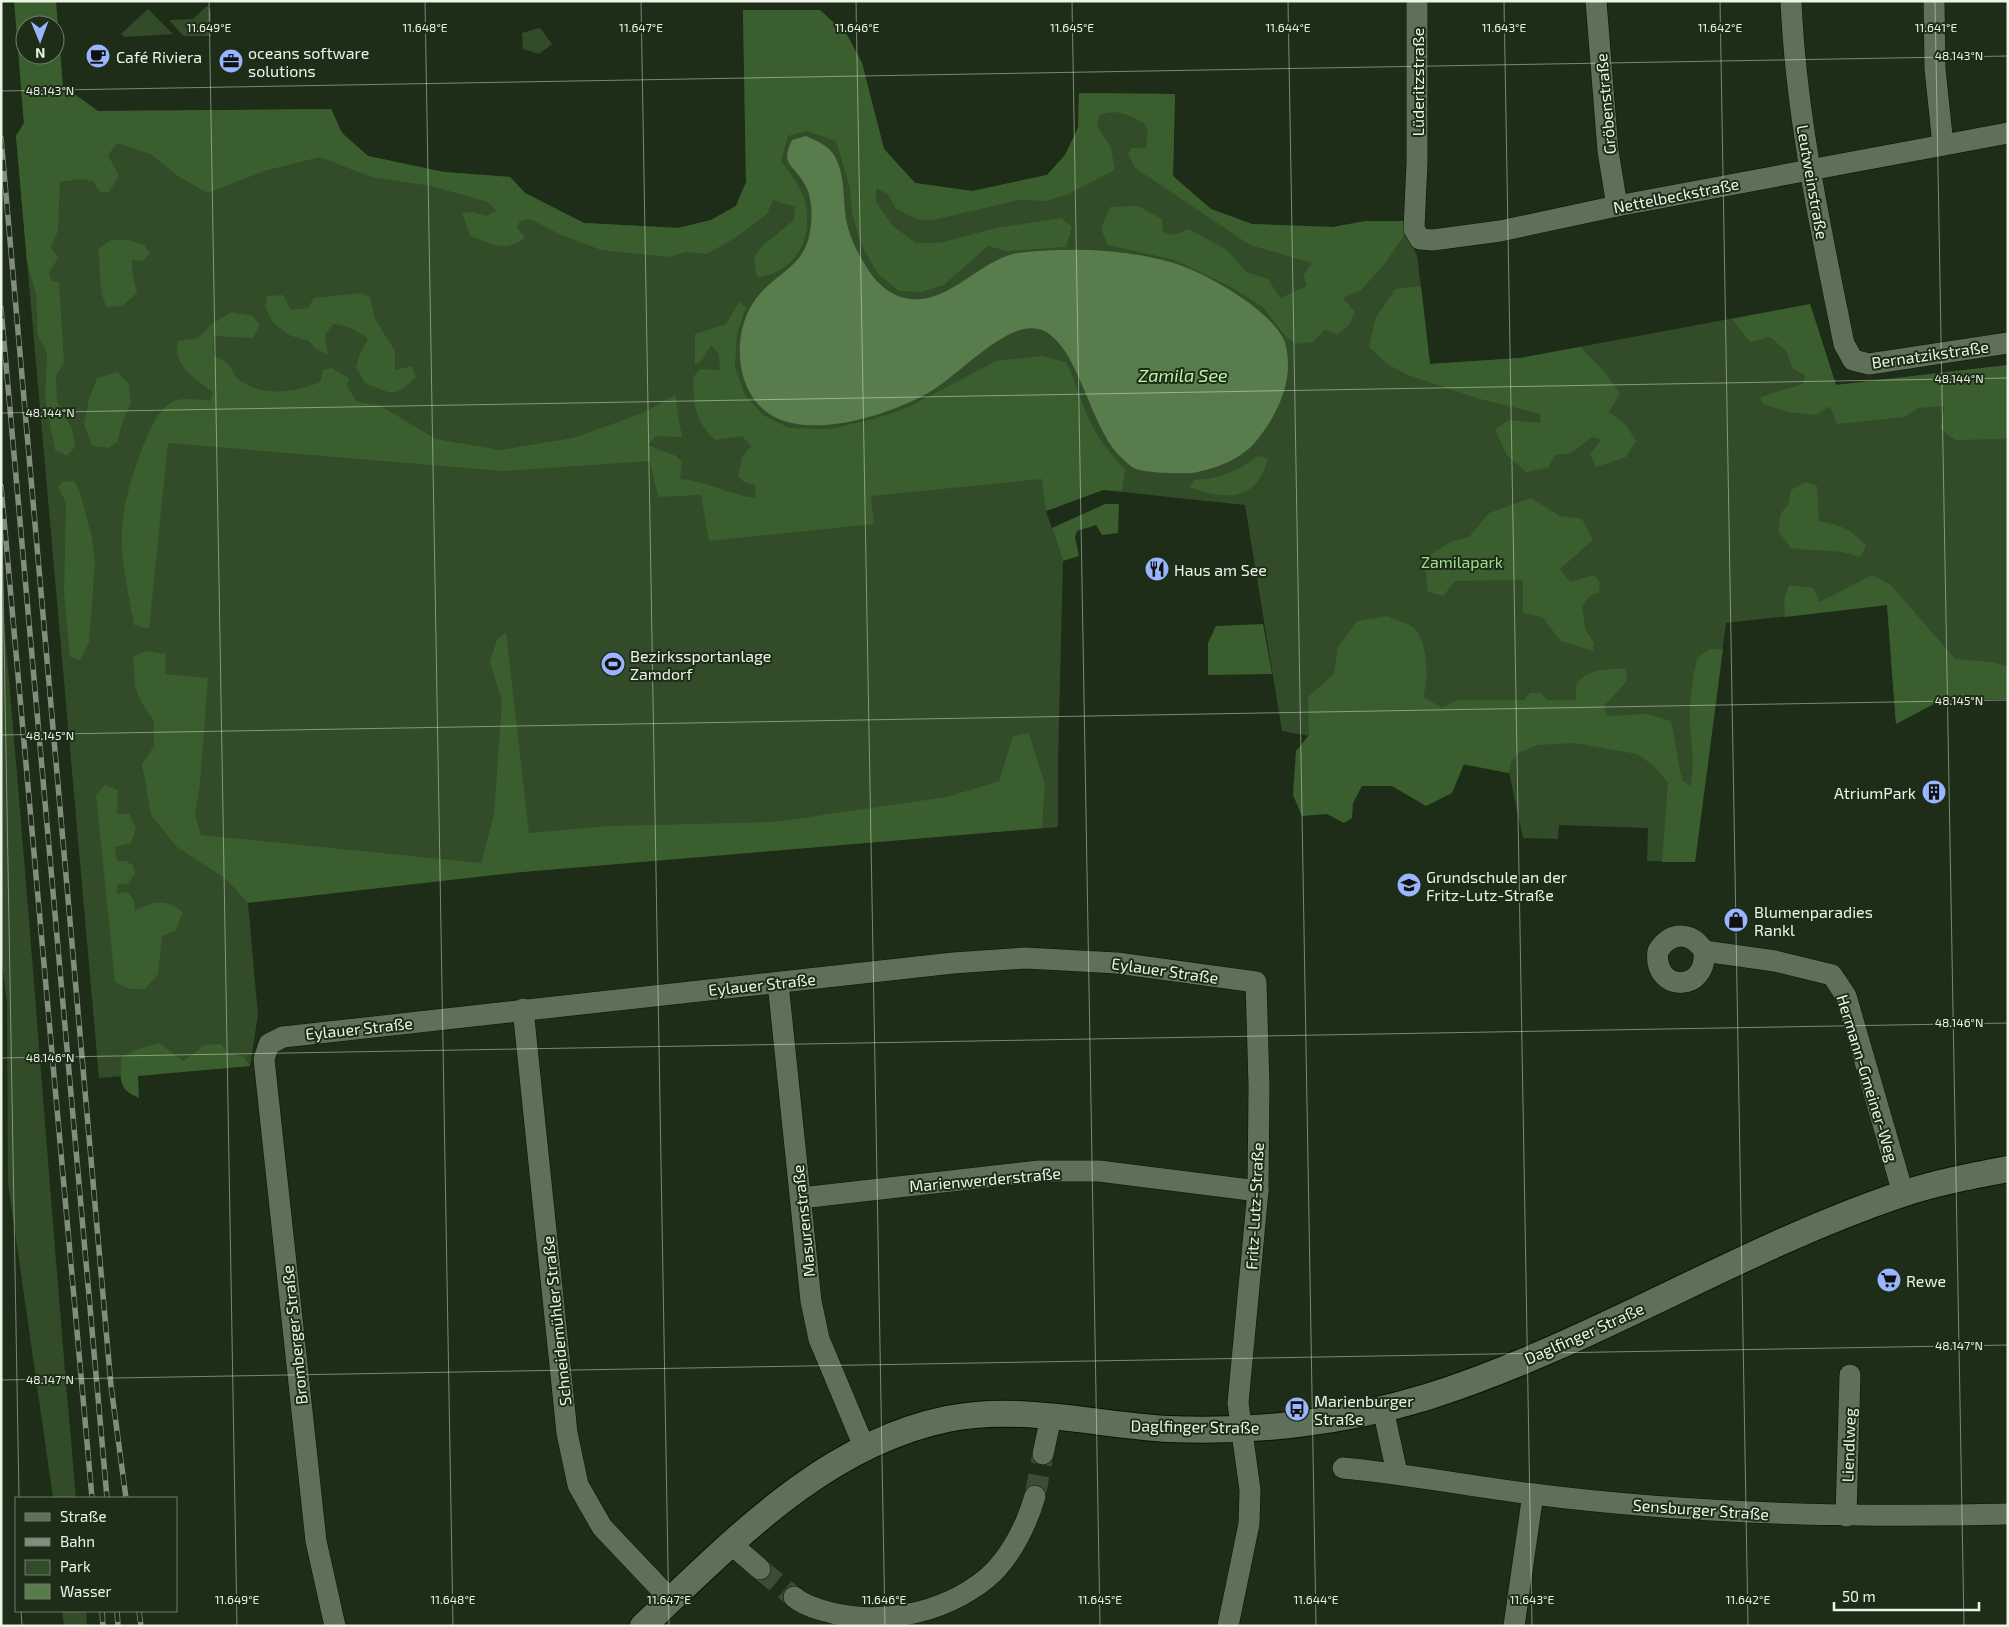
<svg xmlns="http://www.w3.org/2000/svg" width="2009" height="1627" viewBox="0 0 2009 1627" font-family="'Exo 2',sans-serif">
	<rect width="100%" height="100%" fill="#1e2d18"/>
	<g fill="#324b29">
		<path d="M207,6L211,10V36H183L169,20L193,19Z"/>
		<path d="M148,9L173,34L125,37L121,34Z"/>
		<path d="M743,10H820L847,35L862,63L884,149L915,183L972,191L1047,175L1065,155L1078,128L1079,93L1175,94L1173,176L1211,209L1252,224L1333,227L1366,221L1406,234L1417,255L1430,364L1520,358L1810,304L1836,385L2008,365V699L1941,700L1896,724L1887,605L1726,623L1695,862L1647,861L1648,828L1559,825L1558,839L1523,838L1509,773L1282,731L1245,505L1103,490L1046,511L1063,561L1058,760V827L522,872L247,846L248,903L258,1015L250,1066L99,1078L16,136L24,123L21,90L63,86L98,111L331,109L342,133L368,156L444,172L510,177L525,193L584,223L678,228L711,220L736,206L746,182Z"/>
		<path d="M540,28L552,44L539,54L523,49L522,33Z"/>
		<path d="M1,591C29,893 49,1196 76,1498H53L8,1183L7,1004L1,953Z"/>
		<path d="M62,1611H86L87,1626H64Z"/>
	</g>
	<g fill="#3b5e2e" fill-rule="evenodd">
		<path d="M14,1H56L63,86L98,111L331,109L342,133L368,156L444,172L510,177L525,193L584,223L678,228L711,220L736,206L746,182L743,10H820L847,35L862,63L884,149L915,183L972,191L1047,175L1065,155L1078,128L1079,93L1175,94L1173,176L1211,209L1252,224L1333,227L1366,221H1405V234L1384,265L1361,290L1343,298L1355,312L1349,325L1337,335L1325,329L1313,342L1295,344L1285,336L1263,307L1229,286L1175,260L1108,245L1101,229L1110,207L1138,206L1162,219L1163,232L1174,235L1189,229L1227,250L1246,272L1268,279L1280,298L1307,286L1303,276L1312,263L1250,245L1135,168L1128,153L1132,148H1146L1148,132L1144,123C1129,115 1117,108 1100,115L1097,126L1111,148L1115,170L1066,195L1046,201L1019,200L933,220H919L896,209L888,194L876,188V202L893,226L916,243H939L996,228L1061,218L1072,227L1066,247L1007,251L988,246L944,285L921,292L899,291L878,274L861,244L852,213L850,188L836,141L806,131L788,136L781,161C788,171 797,182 802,193C817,231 799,273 757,277L754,257L762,246L794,220L795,207L773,200L767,214L735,238L707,254L685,252L669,257L601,250L559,234L530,219L520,221L517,227L525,238C505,253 492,244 470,236L462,213L472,212L486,216L497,211L488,202L431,186L371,177L320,157L264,171L208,193L179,177L151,154L117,143L108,155L119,176L109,192H100L93,181L80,179L60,182L58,231L51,247L58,258L49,273L51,280L59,283L64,362L56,376L57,401L72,429L75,447L67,456L55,450L45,398L47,353L38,336L36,294L27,262L16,136L24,123ZM25,25H55V55H25Z"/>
		<path d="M111,240H129L144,245L150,253L143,261L132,260V271L137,293L122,306L107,307C98,292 101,267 98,249Z"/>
		<path d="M1421,286L1430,364L1520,358L1580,347L1604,371L1620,393L1609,412L1626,425L1636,441L1626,457L1596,467L1590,454L1601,440L1592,437L1571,453L1555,455L1548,468L1526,472L1507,455L1495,430L1508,420L1540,423L1541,414L1480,399L1408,375L1387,364L1369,347L1375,319L1395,289Z"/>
		<path d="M361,293L370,297L375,319L395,351V370L412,366L416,377C393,399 393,394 365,383L356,368L359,356L368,339C356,330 347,325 333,324L325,335L328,355L316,349L309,341L291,336L274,324L265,307L267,296L283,295L291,310L308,308L314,298Z"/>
		<path d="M739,302L746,307L737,334L735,367L745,395L763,415L789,428L830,429L874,419L907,408L996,361L1042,356L1066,362C1074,378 1079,395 1086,412C1094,434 1110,453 1125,470L1122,491L1103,490L1046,511L1042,479L871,496L874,524L709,541L701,495L658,497L650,461L503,471L168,443L149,629L134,625C129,595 121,565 122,534C122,506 132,476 142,449C148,434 155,415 169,404C180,396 197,400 210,401L213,392C195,379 172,366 178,341L198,338L212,324L231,312L253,316L260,325L253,338L214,336L213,355C218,358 226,361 230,366C233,370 233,375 238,379C260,397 296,393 320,382L323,370L332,368L349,378L347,386L357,402L379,405L436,439L500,450L573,438L643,413L675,395L682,437L656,436L648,445L676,456L682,462L680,479C707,481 729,495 756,498L755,485L744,482L738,476L742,457L751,446L742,436L715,440C694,419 694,406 693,377L700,369L720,370L719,354L711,345L703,359L695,365V334L726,324Z"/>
		<path d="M1810,304L1836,385L2008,365V437L2003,439L1955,440L1940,429L1945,406L1918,408L1905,417L1837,424L1830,406L1816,415L1788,412L1763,404L1760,397L1803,384L1805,375L1793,369L1786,351L1770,337L1750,342L1732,319Z"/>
		<path d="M117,372L129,384L131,403L122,423L118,441L109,448L92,446L84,424L89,399L97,378Z"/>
		<path d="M1258,456L1268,458C1256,503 1226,500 1189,487L1194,480C1221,479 1237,471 1258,456Z"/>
		<path d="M74,481L80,492L92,538L95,563L89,643L80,660L70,657L64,594L66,503L58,487L62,482Z"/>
		<path d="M1806,482L1817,486L1819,521C1842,526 1850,528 1866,546L1860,557C1837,548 1815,552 1791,548L1778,531L1781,513L1788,505L1791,490Z"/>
		<path d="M1531,498L1560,516L1582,519L1593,540L1560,569L1570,582L1594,575L1600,583L1599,593L1589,596L1582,607L1586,631L1594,643L1593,651L1561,641L1542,617L1523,613V580L1455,581L1443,596L1428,592L1424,559L1450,542L1469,537L1489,513Z"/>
		<path d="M1105,504H1119L1118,533L1102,535L1096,525L1077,531L1075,537L1079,556L1063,561L1052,528Z"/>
		<path d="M1872,575L1891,585L1955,659L1992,662L2008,667V699L1941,700L1896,724L1887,605L1785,617L1784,600L1789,585L1813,588L1820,602Z"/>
		<path d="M1388,616C1395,620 1408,623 1414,628C1428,641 1429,681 1423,697L1442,708L1457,700H1524L1530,693H1541L1547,700H1576C1576,696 1576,691 1576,688C1580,669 1611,668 1626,669L1627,681L1604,706L1607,716L1647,714L1671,721L1682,780L1690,786C1696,763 1690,743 1690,720C1689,699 1693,679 1697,658L1709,649H1723L1695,862H1662L1668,783L1654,766L1637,754L1574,743L1538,745L1518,753L1511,762L1509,773L1464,764L1452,793L1426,806L1392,786H1362L1353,803L1352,818L1344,823L1327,814L1302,816L1293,795L1296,751L1309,735L1308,697L1334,674L1338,647L1357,621Z"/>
		<path d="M1263,624L1272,674L1208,675V643L1216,626Z"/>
		<path d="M506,633L529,833L609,826L774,822L947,797L999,781L1013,736L1029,733L1045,785L1042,828L522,872L248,903L226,879L177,847L151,815L142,764L154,746V721L141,702L135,686L133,656L147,651L166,654L165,674L208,678L200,784L195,815L201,835L481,863L494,815L502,701L490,662L497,639Z"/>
		<path d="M105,785L118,790L117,814H129L136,828L131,843L115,847L117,861H125L133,865L135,874L127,884H117V894L127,892L134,900L135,911C154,901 164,898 183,912L175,931L162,936L158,974L145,989H130L115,982L96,795Z"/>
		<path d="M159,1043L183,1061L205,1045L221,1044L228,1053L244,1057L250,1066L138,1076L139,1098C117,1089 121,1079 121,1058L135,1050Z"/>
	</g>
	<path fill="#587c4b" d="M806,136C819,142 832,147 837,161C845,178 843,201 846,219C850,239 858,254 869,271C876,282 888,293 901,297C944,310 974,264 1013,254C1021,252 1030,252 1038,251C1082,248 1127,250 1170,262C1202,270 1270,309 1284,340C1287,346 1288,359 1288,365C1288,392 1274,419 1257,440C1242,459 1216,469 1192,473C1181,474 1144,473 1134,468C1129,466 1126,461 1122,458C1089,429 1078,338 1038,329C1006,322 961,373 933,390C894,414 809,442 768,413C734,389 732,332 755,300C774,273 805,268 810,231C813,217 812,195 804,183C793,164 780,165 792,140Z"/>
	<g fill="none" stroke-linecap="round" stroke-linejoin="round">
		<g stroke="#3d4b37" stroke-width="21" stroke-dasharray="21 11" stroke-linecap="butt">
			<path d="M1035,1496L1043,1454"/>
			<path d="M760,1569L794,1597"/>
		</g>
		<defs>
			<g id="minor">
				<path d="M1417,1V163L1414,229L1420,239L1433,240L1500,231L1617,206L2008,133"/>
				<path d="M1596,1L1608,151L1617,206"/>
				<path d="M1791,1C1796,117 1821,230 1844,344L1853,360L1869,364L2008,343"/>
				<path d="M1934,1L1935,69L1943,145"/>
				<path d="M1704,951C1708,994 1652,992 1658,951C1671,930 1692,932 1704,951L1775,961L1832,975L1846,996L1903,1193"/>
				<path d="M778,983L811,1301L819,1339L865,1449"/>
				<path d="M523,1009L567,1433L578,1485L602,1527L671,1600"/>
				<path d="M801,1198L1039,1171H1099L1258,1191"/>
				<path d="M1383,1409L1397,1473"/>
				<path d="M1043,1454L1051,1417"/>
				<path d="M1343,1468C1407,1474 1470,1486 1533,1494C1691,1514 1849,1518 2008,1514"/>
				<path d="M1846,1516L1850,1375"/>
				<path d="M730,1543L760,1569"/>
				<path d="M794,1597C802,1604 811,1607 821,1610C876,1627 942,1615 987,1578C1010,1559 1027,1524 1035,1496"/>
				<path d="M335,1626L316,1541L264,1059L269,1044L283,1037L953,963L1025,958L1117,963L1256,982L1259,1086L1258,1191L1238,1403L1250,1490L1249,1524L1228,1626"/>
				<path d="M1514,1626L1533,1494"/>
			</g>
			<path id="tertiary" d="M643,1626C732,1543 822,1445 947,1419C1020,1404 1097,1425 1169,1429C1255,1433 1345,1422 1427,1397C1591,1345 1737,1250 1899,1195C1934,1183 1971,1176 2008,1169"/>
		</defs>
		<use href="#minor" stroke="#071503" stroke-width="22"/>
		<use href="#tertiary" stroke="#071503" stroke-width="28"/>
		<use href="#minor" stroke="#5e7058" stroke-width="21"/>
		<use href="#tertiary" stroke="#5e7058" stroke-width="26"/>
		<defs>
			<g id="rail">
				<path d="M1,138L111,1386L126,1498"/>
				<path d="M1,308L107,1498"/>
				<path d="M1,486L92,1498"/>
				<path d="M102,1611L103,1626"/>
				<path d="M117,1611L118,1626"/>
				<path d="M139,1611L141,1626"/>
			</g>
		</defs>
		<use href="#rail" stroke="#828e7d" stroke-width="5.5"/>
		<use href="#rail" stroke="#1e2d18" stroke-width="4" stroke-dasharray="11" stroke-linecap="butt"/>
	</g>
	<path fill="none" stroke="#ebf5e7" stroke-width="1" stroke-opacity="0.45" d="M209,1L237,1626M425,1L453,1626M641,1L669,1626M856,1L885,1626M1072,1L1100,1626M1288,1L1316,1626M1504,1L1532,1626M1720,1L1748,1626M1935,1L1964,1626M1,91L2008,56M1,413L2008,378M1,464L19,1498M1,735L2008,700M1,1058L2008,1023M1,1380L2008,1345M21,1611L22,1626"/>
	<defs>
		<symbol id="cafe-disc" viewBox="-11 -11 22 22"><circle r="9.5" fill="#99b5fd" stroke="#1e2d18"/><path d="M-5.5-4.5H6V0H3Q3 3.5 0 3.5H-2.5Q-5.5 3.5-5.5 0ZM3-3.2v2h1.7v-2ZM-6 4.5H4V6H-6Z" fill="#111"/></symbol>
		<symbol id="office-disc" viewBox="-11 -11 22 22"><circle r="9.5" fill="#99b5fd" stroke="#1e2d18"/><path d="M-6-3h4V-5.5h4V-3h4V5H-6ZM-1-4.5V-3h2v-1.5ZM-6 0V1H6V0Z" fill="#111"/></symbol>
		<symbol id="restaurant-disc" viewBox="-11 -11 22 22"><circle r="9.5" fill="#99b5fd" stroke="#1e2d18"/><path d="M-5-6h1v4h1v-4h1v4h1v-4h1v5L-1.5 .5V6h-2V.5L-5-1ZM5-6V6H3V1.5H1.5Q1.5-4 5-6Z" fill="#111"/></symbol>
		<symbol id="stadium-disc" viewBox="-11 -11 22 22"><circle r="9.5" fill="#99b5fd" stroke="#1e2d18"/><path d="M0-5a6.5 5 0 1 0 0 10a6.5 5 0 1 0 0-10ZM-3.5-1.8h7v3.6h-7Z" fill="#111"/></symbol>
		<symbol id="building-disc" viewBox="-11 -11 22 22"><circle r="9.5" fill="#99b5fd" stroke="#1e2d18"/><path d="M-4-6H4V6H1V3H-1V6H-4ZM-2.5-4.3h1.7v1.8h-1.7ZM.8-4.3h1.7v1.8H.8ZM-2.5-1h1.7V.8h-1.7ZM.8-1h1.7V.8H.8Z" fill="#111"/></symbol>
		<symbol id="school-disc" viewBox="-11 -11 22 22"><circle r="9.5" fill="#99b5fd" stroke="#1e2d18"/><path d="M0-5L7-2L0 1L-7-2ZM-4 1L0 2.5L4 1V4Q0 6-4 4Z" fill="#111"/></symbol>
		<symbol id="shop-disc" viewBox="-11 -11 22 22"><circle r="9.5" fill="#99b5fd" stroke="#1e2d18"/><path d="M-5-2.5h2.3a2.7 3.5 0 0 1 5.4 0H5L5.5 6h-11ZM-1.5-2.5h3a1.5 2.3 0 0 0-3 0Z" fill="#111"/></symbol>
		<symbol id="supermarket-disc" viewBox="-11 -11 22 22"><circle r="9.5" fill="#99b5fd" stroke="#1e2d18"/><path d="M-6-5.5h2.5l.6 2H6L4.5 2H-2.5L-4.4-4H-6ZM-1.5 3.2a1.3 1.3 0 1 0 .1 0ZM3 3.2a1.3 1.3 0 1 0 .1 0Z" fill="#111"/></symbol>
		<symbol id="bus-disc" viewBox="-11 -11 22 22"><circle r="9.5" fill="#99b5fd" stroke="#1e2d18"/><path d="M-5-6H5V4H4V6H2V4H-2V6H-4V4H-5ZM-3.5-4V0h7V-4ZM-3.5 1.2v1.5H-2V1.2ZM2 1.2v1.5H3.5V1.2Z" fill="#111"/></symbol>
	</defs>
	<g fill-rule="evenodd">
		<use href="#cafe-disc" x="84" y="42" width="28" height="28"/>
		<use href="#office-disc" x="217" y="47" width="28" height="28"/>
		<use href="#restaurant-disc" x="1143" y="555" width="28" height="28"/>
		<use href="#stadium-disc" x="599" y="650" width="28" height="28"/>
		<use href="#building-disc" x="1920" y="778" width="28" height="28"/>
		<use href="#school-disc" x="1395" y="871" width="28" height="28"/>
		<use href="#shop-disc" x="1722" y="906" width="28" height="28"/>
		<use href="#supermarket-disc" x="1875" y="1266" width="28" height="28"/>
		<use href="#bus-disc" x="1283" y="1395" width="28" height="28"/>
	</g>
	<g text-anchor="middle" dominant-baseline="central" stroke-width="4" stroke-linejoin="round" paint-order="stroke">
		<g font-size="16" fill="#ebf5e7" stroke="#1e2d18" text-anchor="start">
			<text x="248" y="52">oceans software<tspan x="248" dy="18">solutions</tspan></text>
			<text x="116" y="56">Café Riviera</text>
			<text x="1174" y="569">Haus am See</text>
			<text x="630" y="655">Bezirkssportanlage<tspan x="630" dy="18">Zamdorf</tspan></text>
			<text x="1916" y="792" text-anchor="end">AtriumPark</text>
			<text x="1426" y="876">Grundschule an der<tspan x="1426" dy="18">Fritz-Lutz-Straße</tspan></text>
			<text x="1754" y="911">Blumenparadies<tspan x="1754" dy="18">Rankl</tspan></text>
			<text x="1906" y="1280">Rewe</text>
			<text x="1314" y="1400">Marienburger<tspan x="1314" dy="18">Straße</tspan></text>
		</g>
		<g font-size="16" fill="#ebf5e7" stroke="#1e2d18">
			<text transform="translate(1417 82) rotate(-90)">Lüderitzstraße</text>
			<text transform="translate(1605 104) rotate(-95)">Gröbenstraße</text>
			<text transform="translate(1813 182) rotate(80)">Leutweinstraße</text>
			<text transform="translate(1676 195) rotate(-11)">Nettelbeckstraße</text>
			<text transform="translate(1930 354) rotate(-8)">Bernatzikstraße</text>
			<text transform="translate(1165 970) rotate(8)">Eylauer Straße</text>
			<text transform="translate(762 984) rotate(-6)">Eylauer Straße</text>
			<text transform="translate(359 1028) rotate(-6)">Eylauer Straße</text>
			<text transform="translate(1868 1078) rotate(73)">Hermann-Gmeiner-Weg</text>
			<text transform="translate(985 1179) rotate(-5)">Marienwerderstraße</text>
			<text transform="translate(1254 1206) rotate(-87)">Fritz-Lutz-Straße</text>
			<text transform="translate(803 1221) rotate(-96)">Masurenstraße</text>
			<text transform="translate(556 1321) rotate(-96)">Schneidemühler Straße</text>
			<text transform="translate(1584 1333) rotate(-24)">Daglfinger Straße</text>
			<text transform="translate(294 1335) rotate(-96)">Bromberger Straße</text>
			<text transform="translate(1195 1426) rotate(1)">Daglfinger Straße</text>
			<text transform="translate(1848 1445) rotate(-88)">Liendlweg</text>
			<text transform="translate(1701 1509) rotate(4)">Sensburger Straße</text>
		</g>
		<g font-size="16" fill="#a5dc92" stroke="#1e2d18">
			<text x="1462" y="561">Zamilapark</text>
		</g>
		<g font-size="18" font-style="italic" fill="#bcf4a9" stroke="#1e2d18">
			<text x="1183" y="375">Zamila See</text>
		</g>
	</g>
	<g font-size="12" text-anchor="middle" fill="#ebf5e7" stroke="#1e2d18" stroke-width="4" stroke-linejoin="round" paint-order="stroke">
		<text x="209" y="32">11.649°E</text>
		<text x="425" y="32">11.648°E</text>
		<text x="641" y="32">11.647°E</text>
		<text x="857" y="32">11.646°E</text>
		<text x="1072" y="32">11.645°E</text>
		<text x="1288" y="32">11.644°E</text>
		<text x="1504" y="32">11.643°E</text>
		<text x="1720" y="32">11.642°E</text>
		<text x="1936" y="32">11.641°E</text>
		<text x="1959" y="60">48.143°N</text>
		<text x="50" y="95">48.143°N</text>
		<text x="1959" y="383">48.144°N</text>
		<text x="50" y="417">48.144°N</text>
		<text x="1959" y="705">48.145°N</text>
		<text x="50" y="740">48.145°N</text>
		<text x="1959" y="1027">48.146°N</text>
		<text x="50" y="1062">48.146°N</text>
		<text x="1959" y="1350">48.147°N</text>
		<text x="50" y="1384">48.147°N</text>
		<text x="237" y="1604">11.649°E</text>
		<text x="453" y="1604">11.648°E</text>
		<text x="669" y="1604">11.647°E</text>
		<text x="884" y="1604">11.646°E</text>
		<text x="1100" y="1604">11.645°E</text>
		<text x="1316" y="1604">11.644°E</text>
		<text x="1532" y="1604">11.643°E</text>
		<text x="1748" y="1604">11.642°E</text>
	</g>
	<rect width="2009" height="1627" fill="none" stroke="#ebf5e7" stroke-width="5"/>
	<rect x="15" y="1497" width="162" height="115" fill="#1e2d18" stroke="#707d6b"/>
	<rect x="25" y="1513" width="25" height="8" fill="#5e7058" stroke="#707d6b"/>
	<text x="60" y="1522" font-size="15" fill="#ebf5e7">Straße</text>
	<rect x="25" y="1538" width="25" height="8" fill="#828e7d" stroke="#707d6b"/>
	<text x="60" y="1547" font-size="15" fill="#ebf5e7">Bahn</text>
	<rect x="25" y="1560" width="25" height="15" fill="#324b29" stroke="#707d6b"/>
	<text x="60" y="1572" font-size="15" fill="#ebf5e7">Park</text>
	<rect x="25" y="1584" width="25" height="15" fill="#587c4b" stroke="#707d6b"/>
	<text x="60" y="1597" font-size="15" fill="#ebf5e7">Wasser</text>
	<g transform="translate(40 40) rotate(179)"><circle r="24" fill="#1e2d18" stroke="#707d6b"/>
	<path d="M0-4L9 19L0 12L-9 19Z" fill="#99b5fd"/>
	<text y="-8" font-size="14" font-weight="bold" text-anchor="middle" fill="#ebf5e7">N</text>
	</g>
	<path d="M1834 1602v8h145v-8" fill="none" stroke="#ebf5e7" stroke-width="2.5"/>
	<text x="1842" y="1602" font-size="15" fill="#ebf5e7" stroke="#1e2d18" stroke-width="4" paint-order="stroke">50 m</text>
</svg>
